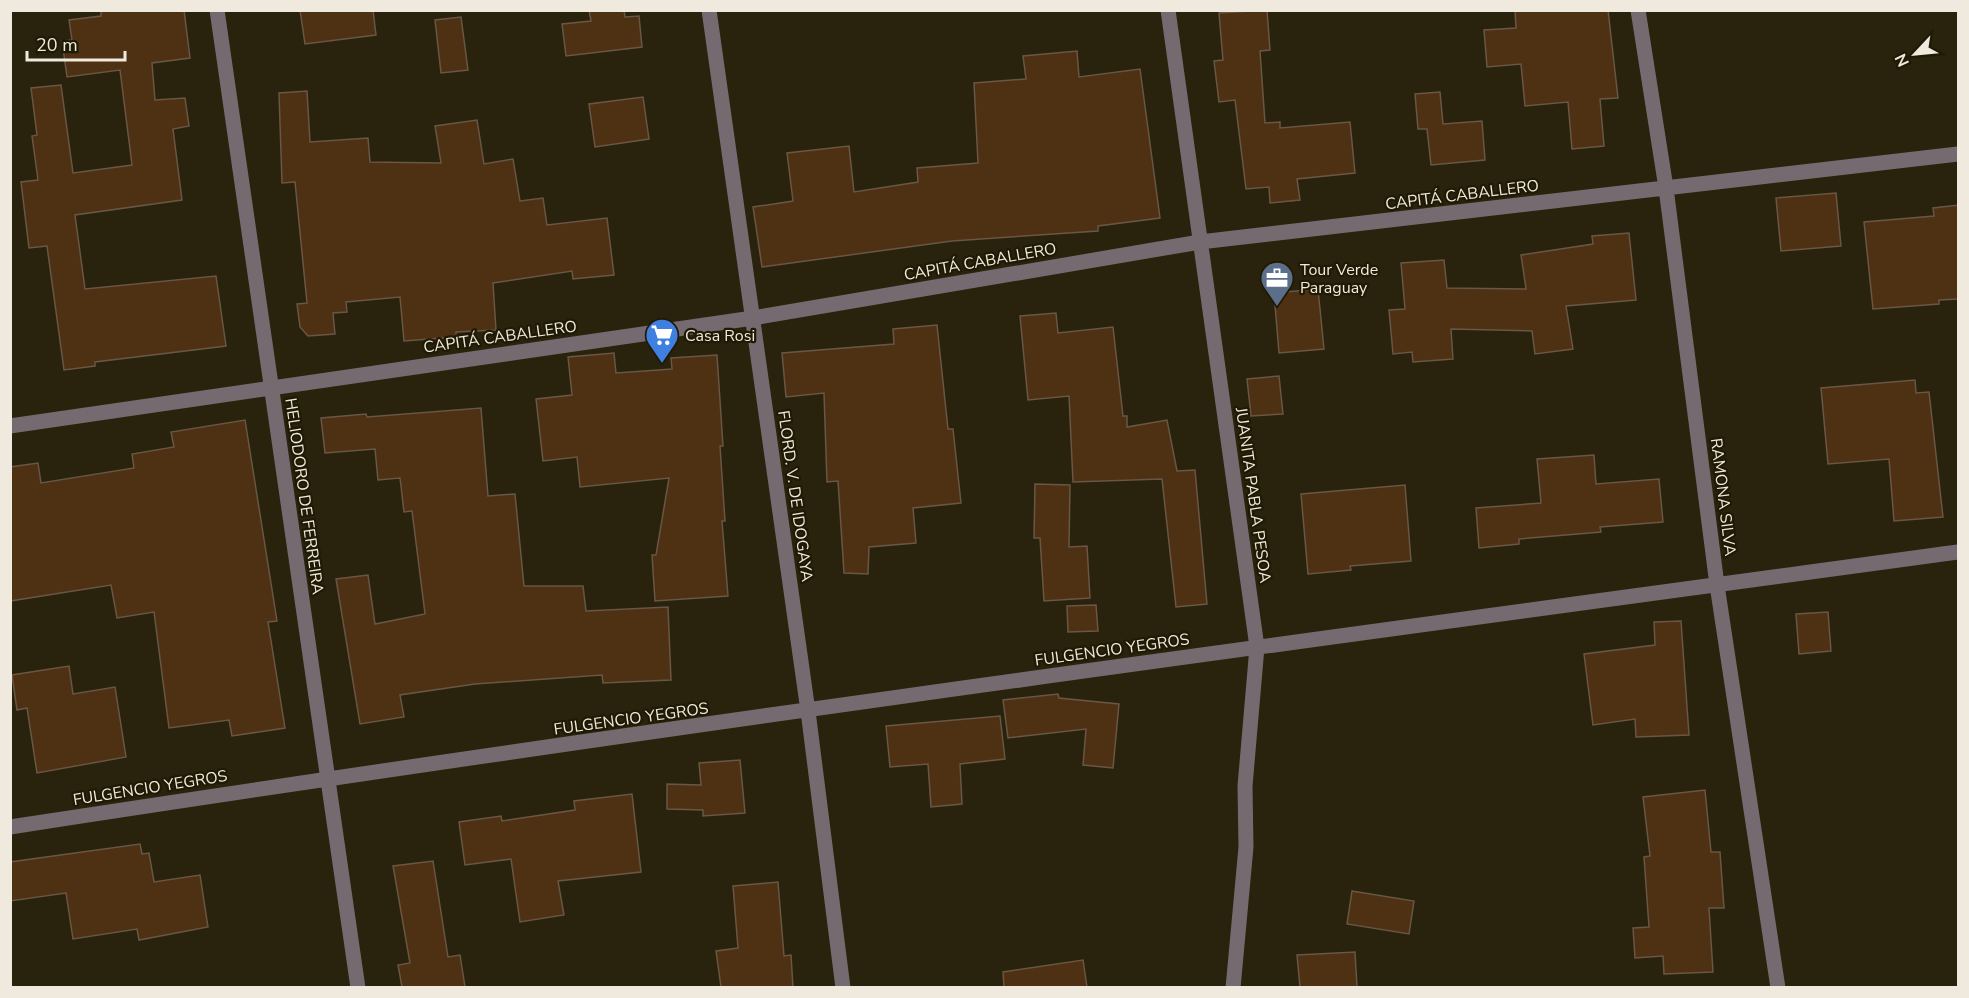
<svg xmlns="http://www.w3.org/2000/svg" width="1969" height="998" viewBox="0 0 1969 998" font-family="'Nunito Sans',sans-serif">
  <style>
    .building { fill: #4e3113; stroke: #695645; stroke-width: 1.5 }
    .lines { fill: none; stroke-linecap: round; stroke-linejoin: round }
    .minor { stroke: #756a70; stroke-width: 15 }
    .labels { text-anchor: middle; stroke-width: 4.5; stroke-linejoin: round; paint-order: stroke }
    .street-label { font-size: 16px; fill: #efeadd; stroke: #201904 }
    .poi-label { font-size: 16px; fill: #efeadd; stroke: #201904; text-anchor: start }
  </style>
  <rect width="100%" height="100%" fill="#29220d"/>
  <path class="building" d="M101,10h83l6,48 -38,5 3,37 30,-2 4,28 -16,3 9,71 -107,15 10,74 131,-13 10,70 -131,16v4l-31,4 -17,-124 -18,2 -8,-66 17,-2 -6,-44 5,-1 -6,-47 30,-3 12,88 59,-8 -12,-95 -53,7 -5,-36 10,-1 -3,-20 32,-4z
    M300,10h73l3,25 -71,9z
    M589,10h35l1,7 14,-1 3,31 -76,9 -4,-32 29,-3z
    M1267,10l3,40 -10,1 5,72 15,-1v6l70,-6 5,51 -58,6 3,21 -30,3 -1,-16 -23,2 -11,-89 -16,2 -5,-41 9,-1 -4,-47z
    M1515,10h93l10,88 -18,1 4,47 -32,3 -4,-47 -43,4 -4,-42 -34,3 -3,-37 32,-2z
    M461,17l7,53 -27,3 -6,-53z
    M1077,51l2,26 61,-8 20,149 -62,8v5l-146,10 -190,26 -9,-60 40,-6 -6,-48 62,-7 5,46 64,-10 -1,-14 61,-5 -4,-80 52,-4 -3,-23z
    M307,91l3,51 58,-4 2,24 71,1 -6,-37 42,-6 7,44 29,-5 7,42 23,-3 4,27 60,-7 7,57 -41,4 -1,-8 -79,12 3,47 -40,2v5l-52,4 -4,-44 -54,5 1,10 -14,1 2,21 -27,2 -8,-9 -3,-23 10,-1 -12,-121 -13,1 -3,-90z
    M1440,92l3,32 39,-3 3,39 -54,5 -4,-36h-9l-3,-35z
    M643,97l6,42 -54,8 -6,-43z
    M1836,193l5,53 -60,5 -5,-53z
    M1959,205v94l-20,1v4l-66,5 -9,-87 70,-6 -1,-8z
    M1629,233l7,67 -70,6 7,43 -38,5 -3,-23 -81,-2 2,30 -40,3 -1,-10 -19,2 -4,-44 16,-1 -4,-46 43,-3 3,28 79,1 -5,-34 72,-11 -1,-8z
    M1318,289l6,60 -45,4 -5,-60z
    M1056,313l2,20 55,-6 10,89h4v11l40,-7 10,51 18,-1 12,134 -31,3 -14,-128 -89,3 -4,-86 -41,4 -8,-84z
    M937,325l11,104h5l8,74 -48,5 3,35 -47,4 -1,27 -24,-1 -6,-92 -11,1 -3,-89 -38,4 -4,-44 112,-9 -1,-15z
    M614,353l2,20 56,-4 -1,-11 46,-3 6,91h-3l5,75h-3l6,75 -73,5 -3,-46h4l13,-77 -89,9 -3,-30 -34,4 -7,-62 36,-4 -4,-38z
    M1279,376l4,38 -32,2 -4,-37z
    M1915,380l1,13 13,-1 14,125 -49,4 -5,-62 -61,5 -7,-76z
    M481,408l7,88 27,-2 9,92h59l3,25 82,-4 3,73 -68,3 -1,-8 -127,9 -75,11 4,22 -44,7 -24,-145 32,-4 7,49 50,-10 -13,-103 -8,1 -4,-34 -22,2 -3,-31 -50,4 -4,-35 45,-4 1,3z
    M245,420l32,201 -9,1 17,106 -53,8 -3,-16 -60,8 -15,-116 -37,6 -6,-33 -101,16v-134l28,-4 3,20 93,-15 -2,-14 42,-7 -3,-15z
    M1594,455l2,29 63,-5 4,43 -63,5 1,5 -82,7v5l-40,4 -3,-40 65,-5 -4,-44z
    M1035,484l35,1 -1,62 18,-1 3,52 -46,3 -4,-63h-6z
    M1405,485l6,76 -61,5 1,4 -43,4 -7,-80z
    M1096,605l2,26 -30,1 -1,-26z
    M1828,612l3,39 -32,3 -3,-40z
    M1681,621l8,114 -53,2 -1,-18 -42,6 -9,-71 71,-9 -1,-23z
    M69,666l4,28 42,-7 11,70 -89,16 -10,-65 -10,2 -5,-35z
    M1058,694l1,4 60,6 -6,64 -30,-3 3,-36 -78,9 -5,-38z
    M1000,716l5,43 -45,5 2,40 -31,3 -3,-43 -38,3 -4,-41z
    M740,760l5,53 -42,3v-6l-36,-1v-25l34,1 -2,-22z
    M1705,790l6,62h9l4,56h-15l4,64 -49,2 -1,-18 -28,2 -2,-30 16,-1 -5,-70 6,-1 -7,-59z
    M632,794l9,78 -83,9 6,34 -44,7 -9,-63 -46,6 -6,-43 42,-6 1,5 73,-11 -1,-9z
    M140,844l2,10 7,-1 5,29 46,-7 8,52 -69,13 -2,-11 -64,10 -7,-46 -56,8v-39z
    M433,861l15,96 12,-2 5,32h-63l-4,-22 12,-2 -17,-97z
    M778,882l6,74 7,-1 2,32h-72l-5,-36 22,-3 -5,-62z
    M1352,891l62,10 -5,33 -62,-10z
    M1355,952l2,35h-57l-3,-32z
    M1083,960l4,27h-83l-1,-15z"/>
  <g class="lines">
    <path class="minor" d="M217,10l141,978
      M709,10l99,701 35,277
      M1168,10l89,637 -12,139 1,61 -13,141
      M1638,10l28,178 51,397 61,403
      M10,426l743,-108 447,-76 758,-88
      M10,827c649,-100 1299,-187 1948,-275"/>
  </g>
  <defs>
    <symbol id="office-pin" viewBox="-11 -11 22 30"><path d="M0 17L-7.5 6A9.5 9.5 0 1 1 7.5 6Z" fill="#5c6f8a" stroke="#201904"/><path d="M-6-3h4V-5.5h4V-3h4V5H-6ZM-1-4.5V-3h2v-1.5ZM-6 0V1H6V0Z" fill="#fff"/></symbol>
    <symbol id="supermarket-pin" viewBox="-11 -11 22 30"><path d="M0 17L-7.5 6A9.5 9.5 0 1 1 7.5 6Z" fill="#3f7fe0" stroke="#201904"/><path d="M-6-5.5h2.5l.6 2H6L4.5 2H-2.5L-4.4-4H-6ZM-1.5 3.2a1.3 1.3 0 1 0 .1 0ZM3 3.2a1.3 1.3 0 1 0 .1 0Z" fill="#fff"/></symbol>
  </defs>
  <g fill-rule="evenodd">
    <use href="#office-pin" x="1258" y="259" width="38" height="52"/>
    <use href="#supermarket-pin" x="643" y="316" width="38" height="52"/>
  </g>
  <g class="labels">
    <g class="street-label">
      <text transform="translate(1462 194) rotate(-7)" y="6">CAPITÁ CABALLERO</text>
      <text transform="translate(980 261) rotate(-10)" y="6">CAPITÁ CABALLERO</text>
      <text transform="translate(500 336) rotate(-8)" y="6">CAPITÁ CABALLERO</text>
      <text transform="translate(1254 495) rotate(82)" y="6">JUANITA PABLA PESOA</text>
      <text transform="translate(305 496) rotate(82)" y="6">HELIODORO DE FERREIRA</text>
      <text transform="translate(796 496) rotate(82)" y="6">FLORD. V. DE IDOGAYA</text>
      <text transform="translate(1724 497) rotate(83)" y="6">RAMONA SILVA</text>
      <text transform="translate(1112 649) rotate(-8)" y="6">FULGENCIO YEGROS</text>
      <text transform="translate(631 718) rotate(-8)" y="6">FULGENCIO YEGROS</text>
      <text transform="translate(150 787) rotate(-9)" y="6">FULGENCIO YEGROS</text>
    </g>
    <g class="poi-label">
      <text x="1300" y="275">Tour Verde<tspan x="1300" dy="18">Paraguay</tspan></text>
      <text x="685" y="341">Casa Rosi</text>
    </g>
  </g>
  <rect width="1969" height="998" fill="none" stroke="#efeadd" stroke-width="24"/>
  <g transform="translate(1915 54) rotate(244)" stroke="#201904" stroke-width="4.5" paint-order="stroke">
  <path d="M0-4.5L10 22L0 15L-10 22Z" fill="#efeadd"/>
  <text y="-9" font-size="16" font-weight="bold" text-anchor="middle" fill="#efeadd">N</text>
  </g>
  <path d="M27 51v9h98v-9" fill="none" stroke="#efeadd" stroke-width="3"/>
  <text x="36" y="51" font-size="18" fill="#efeadd" stroke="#201904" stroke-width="4.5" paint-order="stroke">20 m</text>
</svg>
